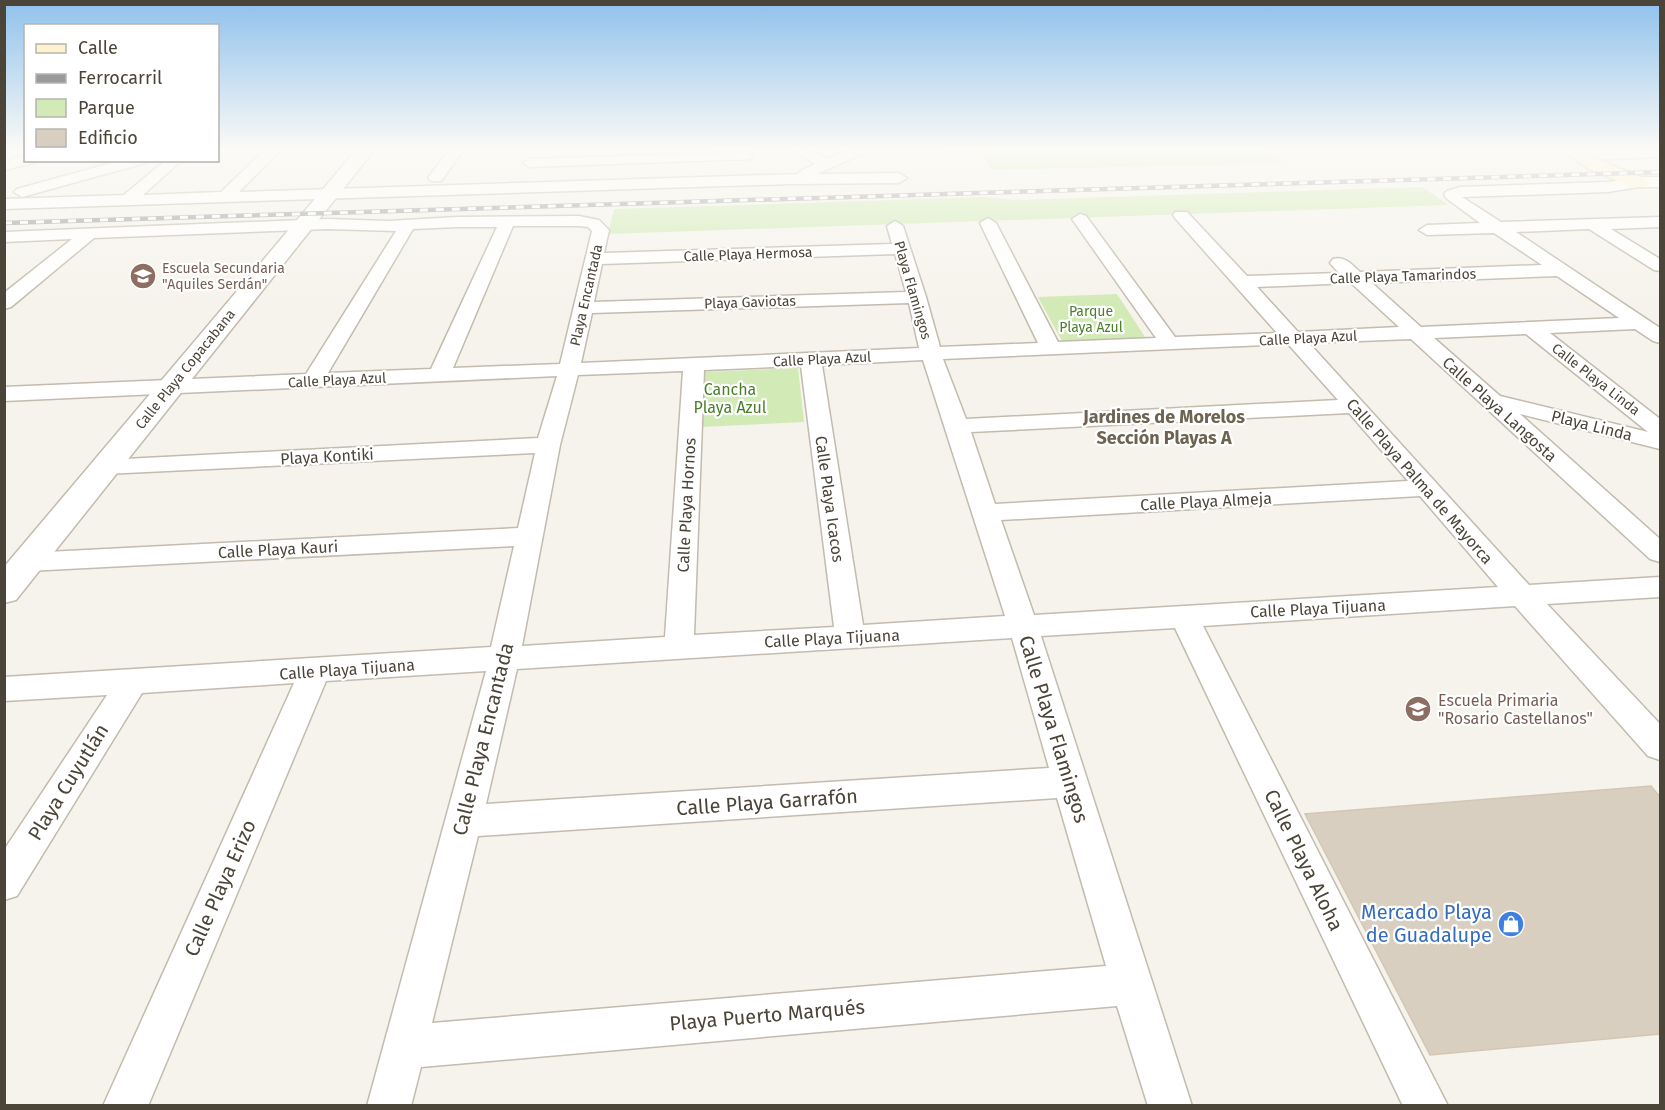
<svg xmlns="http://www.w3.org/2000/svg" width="1665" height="1110" viewBox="0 0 1665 1110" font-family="'Fira Sans',sans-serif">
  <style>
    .green { fill: #d2eab5 }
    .building { fill: #d8cfc1; stroke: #d3c7b4; stroke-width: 1.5 }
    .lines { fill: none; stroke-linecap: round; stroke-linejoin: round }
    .minor-casing { stroke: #c2bbae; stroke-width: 3 }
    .tertiary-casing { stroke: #c2bbae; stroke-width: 3 }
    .secondary-casing { stroke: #d6c79b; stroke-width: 3 }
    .minor { fill: #fff; fill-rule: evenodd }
    .tertiary { fill: #fff; fill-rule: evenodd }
    .secondary { fill: #fff3cd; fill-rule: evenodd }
    .rail-casing { stroke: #9a9a9a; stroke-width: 4.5 }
    .rail { stroke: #fff; stroke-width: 3; stroke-dasharray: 8; stroke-linecap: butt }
    .labels { text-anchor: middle; stroke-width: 4.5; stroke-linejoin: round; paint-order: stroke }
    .far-street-label { font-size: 14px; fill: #4b4439; stroke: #fff }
    .far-education-label { font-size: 14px; fill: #785e54; stroke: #fff; text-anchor: start }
    .far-park-label { font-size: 14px; fill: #4a7f2a; stroke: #fff }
    .park-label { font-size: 16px; fill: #4a7f2a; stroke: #fff }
    .street-label { font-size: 16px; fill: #4b4439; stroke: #fff }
    .education-label { font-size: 16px; fill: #785e54; stroke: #fff; text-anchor: start }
    .neighbourhood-label { font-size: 18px; font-weight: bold; fill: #6e6250; stroke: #fff }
    .near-street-label { font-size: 20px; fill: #4b4439; stroke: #fff }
    .near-shop-label { font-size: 20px; fill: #366cbe; stroke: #fff; text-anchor: end }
  </style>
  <rect width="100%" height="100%" fill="#f6f3ec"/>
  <path class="green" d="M944,149h313l29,14 -295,7 -8,-15h-18l-24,-4z
    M1422,187l27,18 -841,29 6,-25 370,-12 29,3z
    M1117,294l30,46 -84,3 -25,-46z
    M798,368l6,54 -104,5 2,-55z"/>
  <path class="building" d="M1651,786l9,11v237l-230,21 -125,-241z"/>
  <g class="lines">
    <defs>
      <path id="minor" d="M266,149h15l-42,43 559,-18 2,-3 15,-7 -23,-15h17l18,10 23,-10h18l-2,3 -49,22 82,-1 8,5 -8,5 -108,1 -787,25v-10l120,-4 42,-35h16l-39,35 78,-3z
        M450,149h14l-23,32h-10l-3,-3z
        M746,152l7,4 -2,3 -221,8 -7,-4 7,-4z
        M26,156v4h10l-2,3 -30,7v-9z
        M122,160h25l-2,3 -123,34 -8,-5 3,-3z
        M1639,178l5,2 3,3 -3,3 -36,6 -146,5 39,25 159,-5v10l-49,2 49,30v12l-6,-1 -65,-41 -73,3 144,96v15l-7,-2 -18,-12 -85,4 110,86v30l-140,-35 140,125v23l-10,-3 -239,-220 -102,4 220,242 131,-8v20l-113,7 113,120v36l-12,-4 -133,-150 -312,20 245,480h-45l-228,-478 -134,8 151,470h-44l-31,-100 -696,61 -10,39h-44l119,-435 -160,10 -178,425h-45l191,-423 -152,10 -125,203 -13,4v-50l103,-155 -103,6v-24l487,-30 23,-101 -486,25 -10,-2 -4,-7 4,-7 10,-2 490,-25 17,-75 -430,21 -9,-2 -3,-5 3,-5 9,-2 433,-22 19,-62 -553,25v-14l302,-13 90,-143 -69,-2 -233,9 -83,69 -7,2v-16l68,-54 -68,3v-10l323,-13 61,2 69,-4 122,-1 20,4 10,10 -5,23 288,-9 -5,-18 8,-5 8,5 23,71 14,50 98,-4 -58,-120 8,-5 8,5 62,119 98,-4 -84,-119 8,-5 6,2 89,121 102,-4 -102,-115 -2,-3 2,-3h12l60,64 92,-3 -9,-10 3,-4c12,-3 18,5 27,13l182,-7 -48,-32 -67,2 -8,-5 8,-5 53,-2 -34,-25 -2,-4 3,-3 13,-4 148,-5zM513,226h66l9,1 4,4 -32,133 -107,4zM457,227h40l-66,142 -103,4 85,-144zM895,254l11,38 -312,10 8,-38zM1557,276l62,42 -198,9 -49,-44zM1351,283l48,44 -101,5 -41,-45zM909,303l10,45 -338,15 11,-50zM1526,334l122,98 -148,-36 -66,-58zM1288,344l50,56 -372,19 -23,-60zM923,360l82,256 -142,9 -41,-260zM801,366l33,261 -140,8 10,-265zM683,371l-18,266 -143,9 38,-201 18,-70zM1349,413l59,68 -413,23 -24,-72zM1420,496l78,91 -464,28 -33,-95zM1012,638l37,130 -563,36 31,-135zM1057,798l49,168 -674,57 46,-187z"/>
      <path id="tertiary" d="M357,149h18l-359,451 -12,3v-36z
        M1571,149h89v8l-53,2 -35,-4 -3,-4z
        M1639,177h21v10h-28l-2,-4 2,-4z"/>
      <path id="secondary" d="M1562,149h24l13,11 47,19 2,4 -2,4h-14l-45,-19z"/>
    </defs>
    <use href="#minor" class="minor-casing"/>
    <use href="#tertiary" class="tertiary-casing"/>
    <use href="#secondary" class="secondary-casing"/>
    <use href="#minor" class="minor"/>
    <use href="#tertiary" class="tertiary"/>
    <use href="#secondary" class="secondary"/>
    <defs>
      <path id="rail" d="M4,223l1656,-51"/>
    </defs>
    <use href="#rail" class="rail-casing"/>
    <use href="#rail" class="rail"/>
  </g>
  <linearGradient id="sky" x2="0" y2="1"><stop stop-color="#8fc1ec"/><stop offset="0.49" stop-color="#fbfaf6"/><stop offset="1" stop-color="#fbfaf6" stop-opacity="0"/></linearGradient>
  <rect width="1665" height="304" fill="url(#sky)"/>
  <defs>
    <symbol id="school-disc" viewBox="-11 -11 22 22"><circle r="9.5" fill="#8d6e63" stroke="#fff"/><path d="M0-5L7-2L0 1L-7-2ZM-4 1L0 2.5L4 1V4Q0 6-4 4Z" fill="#fff"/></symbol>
    <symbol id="shop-disc" viewBox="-11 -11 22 22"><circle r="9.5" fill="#3f7fe0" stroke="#fff"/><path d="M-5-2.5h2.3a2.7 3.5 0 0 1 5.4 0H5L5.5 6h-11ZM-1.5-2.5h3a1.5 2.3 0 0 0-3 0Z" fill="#fff"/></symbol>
  </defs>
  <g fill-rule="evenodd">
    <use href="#school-disc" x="128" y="261" width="30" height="30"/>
    <use href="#school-disc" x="1403" y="694" width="30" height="30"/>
    <use href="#shop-disc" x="1496" y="909" width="30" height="30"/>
  </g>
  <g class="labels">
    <g class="far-street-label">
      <text transform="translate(748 254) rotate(-2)" y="5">Calle Playa Hermosa</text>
      <text transform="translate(1403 276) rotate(-2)" y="5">Calle Playa Tamarindos</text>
      <text transform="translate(913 290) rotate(74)" y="5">Playa Flamingos</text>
      <text transform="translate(586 295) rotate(-77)" y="5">Playa Encantada</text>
      <text transform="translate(750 302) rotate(-2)" y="5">Playa Gaviotas</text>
      <text transform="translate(1308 338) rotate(-3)" y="5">Calle Playa Azul</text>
      <text transform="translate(822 359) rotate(-3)" y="5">Calle Playa Azul</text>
      <text transform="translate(185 369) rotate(-51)" y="5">Calle Playa Copacabana</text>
      <text transform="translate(1596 379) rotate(38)" y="5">Calle Playa Linda</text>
      <text transform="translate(337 380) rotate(-3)" y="5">Calle Playa Azul</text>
    </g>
    <g class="far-education-label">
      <text x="162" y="273">Escuela Secundaria<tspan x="162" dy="16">"Aquiles Serdán"</tspan></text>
    </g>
    <g class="far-park-label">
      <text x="1091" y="316">Parque<tspan x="1091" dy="16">Playa Azul</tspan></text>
    </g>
    <g class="park-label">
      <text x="730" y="395">Cancha<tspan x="730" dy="18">Playa Azul</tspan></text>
    </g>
    <g class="street-label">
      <text transform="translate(1500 409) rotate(42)" y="6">Calle Playa Langosta</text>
      <text transform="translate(1592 425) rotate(14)" y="6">Playa Linda</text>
      <text transform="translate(327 456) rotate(-3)" y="6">Playa Kontiki</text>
      <text transform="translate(1420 481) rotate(49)" y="6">Calle Playa Palma de Mayorca</text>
      <text transform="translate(830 499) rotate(82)" y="6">Calle Playa Icacos</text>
      <text transform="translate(1206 501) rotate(-3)" y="6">Calle Playa Almeja</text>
      <text transform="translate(686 505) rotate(-87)" y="6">Calle Playa Hornos</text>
      <text transform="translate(278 549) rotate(-3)" y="6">Calle Playa Kauri</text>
      <text transform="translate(1318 608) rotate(-3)" y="6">Calle Playa Tijuana</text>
      <text transform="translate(832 638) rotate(-3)" y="6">Calle Playa Tijuana</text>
      <text transform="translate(347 669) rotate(-4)" y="6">Calle Playa Tijuana</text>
    </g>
    <g class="education-label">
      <text x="1438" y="706">Escuela Primaria<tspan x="1438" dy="18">"Rosario Castellanos"</tspan></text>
    </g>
    <g class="neighbourhood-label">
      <text x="1164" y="423">Jardines de Morelos<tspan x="1164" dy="21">Sección Playas A</tspan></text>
    </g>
    <g class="near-street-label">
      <text transform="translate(1054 729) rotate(73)" y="7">Calle Playa Flamingos</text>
      <text transform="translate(483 739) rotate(-76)" y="7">Calle Playa Encantada</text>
      <text transform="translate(68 782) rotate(-58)" y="7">Playa Cuyutlán</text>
      <text transform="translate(767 802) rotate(-4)" y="7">Calle Playa Garrafón</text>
      <text transform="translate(1304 860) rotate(64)" y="7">Calle Playa Aloha</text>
      <text transform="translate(220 888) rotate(-66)" y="7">Calle Playa Erizo</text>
      <text transform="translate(767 1015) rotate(-5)" y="7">Playa Puerto Marqués</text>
    </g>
    <g class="near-shop-label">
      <text x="1492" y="919">Mercado Playa<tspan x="1492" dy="23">de Guadalupe</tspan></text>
    </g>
  </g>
  <rect width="1665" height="1110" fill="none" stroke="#4b4439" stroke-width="12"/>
  <rect x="24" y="24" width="195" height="138" fill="#ffffff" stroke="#b7b4b0" stroke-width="1.5"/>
  <rect x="36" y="44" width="30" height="9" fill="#fff3cd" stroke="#b7b4b0" stroke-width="1.5"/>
  <text x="78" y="54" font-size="18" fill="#4b4439">Calle</text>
  <rect x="36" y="74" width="30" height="9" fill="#9a9a9a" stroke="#b7b4b0" stroke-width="1.5"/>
  <text x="78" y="84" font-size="18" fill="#4b4439">Ferrocarril</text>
  <rect x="36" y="99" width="30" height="18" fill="#d2eab5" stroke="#b7b4b0" stroke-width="1.5"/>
  <text x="78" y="114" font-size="18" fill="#4b4439">Parque</text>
  <rect x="36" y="129" width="30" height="18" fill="#d8cfc1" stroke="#b7b4b0" stroke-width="1.5"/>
  <text x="78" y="144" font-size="18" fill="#4b4439">Edificio</text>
</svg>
